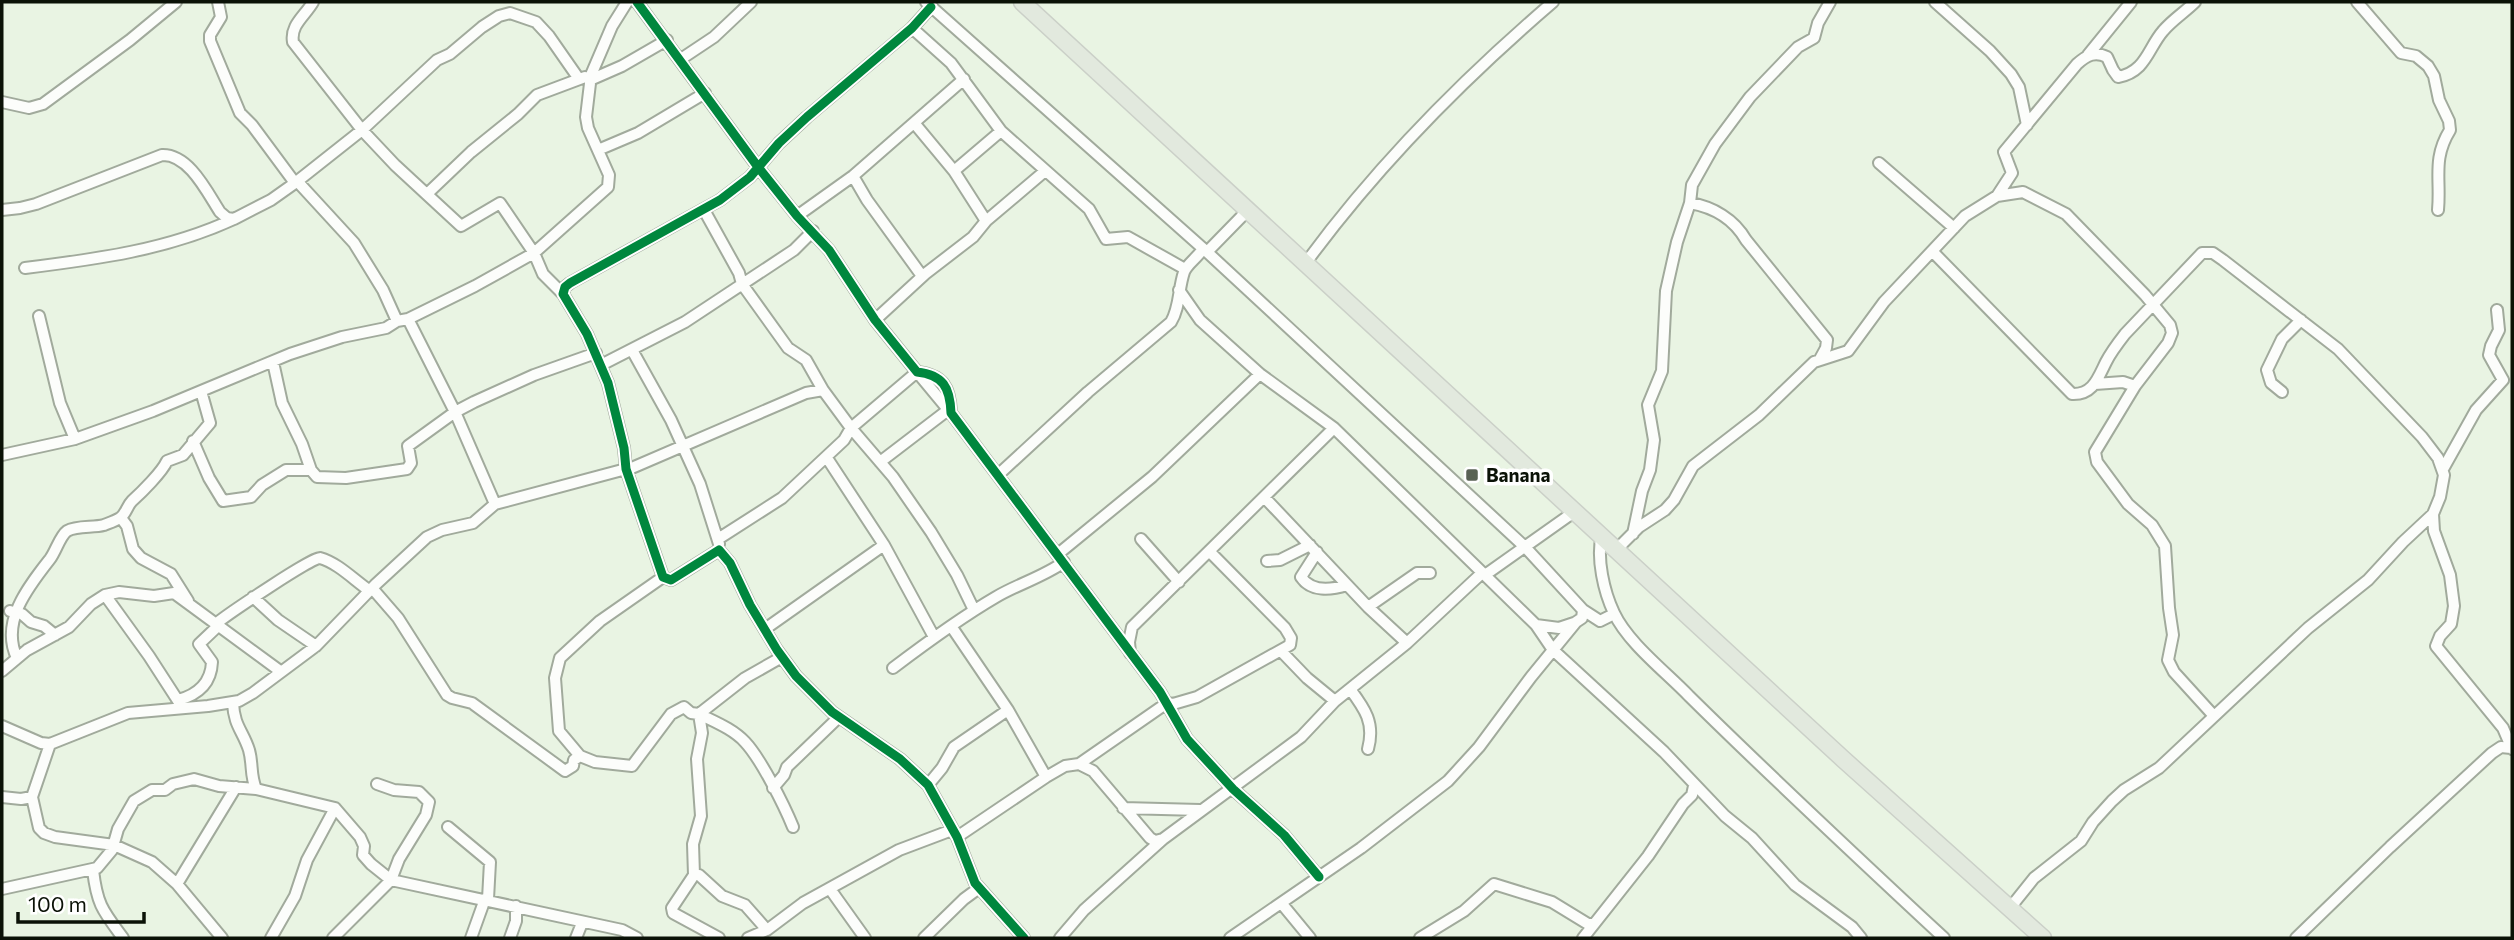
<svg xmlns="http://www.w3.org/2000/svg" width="2514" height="940" viewBox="0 0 2514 940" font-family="Commissioner,sans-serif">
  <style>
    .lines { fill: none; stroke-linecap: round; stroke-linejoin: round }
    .minor-casing { stroke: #a1aa9c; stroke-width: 14 }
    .highway-casing { stroke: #cbd0c8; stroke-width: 19 }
    .minor { stroke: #fcfdfb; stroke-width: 10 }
    .highway { stroke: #e2e9de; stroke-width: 16 }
    .cycleway-casing { stroke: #fff; stroke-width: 13 }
    .cycleway { stroke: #00873e; stroke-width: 9 }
    .poi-dot { fill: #596154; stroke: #fff; stroke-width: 2.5 }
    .labels { text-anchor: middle; stroke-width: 7; stroke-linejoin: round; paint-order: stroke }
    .poi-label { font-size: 19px; font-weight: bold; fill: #0b1207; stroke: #fff; text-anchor: start }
  </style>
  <rect width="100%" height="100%" fill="#e9f4e3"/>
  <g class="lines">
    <defs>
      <path id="minor" d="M218,2l3,15 -11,18v6l30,72 12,12 43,58
        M313,2c-8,14 -23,23 -20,40l69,88 33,35 66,61 39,-23 34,50 9,21 20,20
        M637,2l121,165 39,49 32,34 46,70 42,52c26,3 33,15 34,41l209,279 27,47 46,50 51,46 35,42
        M926,2l281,250 318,295 58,63 17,11 14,-7
        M1935,2l55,49 21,23 8,13 8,38
        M2357,2l44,51 15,3 12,10 6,10 5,24 10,21 1,9c-18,29 -9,49 -12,80
        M931,7l-19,21 -105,89 -28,26 -29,34 -30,23 -150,83 -5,4 -2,7 24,40 21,49 16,65 2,21 37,108 8,3 48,-30 11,13 20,42 27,45 19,26 36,36 68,47 28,26 29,52 18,46 49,55
        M912,28l39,35 50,68 88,78 17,30 22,-2 57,32
        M2088,55l43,-53
        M681,59l33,-22 37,-35
        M590,80l32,-14 45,-26
        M2,102l27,6 14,-4 87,-64 46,-38
        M915,124l39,47 32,50
        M598,150l40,-17 67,-40
        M1879,163l75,65
        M954,171l47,-40
        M853,176l14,24 55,76
        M297,181l57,62 29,47 14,31
        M428,193l43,-41 47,-38 19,-19 48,-18
        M1997,196l26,-4 43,22 79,81 25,30 2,8 -4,10 -33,43 -40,66 2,10 31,42 24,21 13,21 4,62 4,27 -5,25 6,12 40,44
        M1690,203c23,4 44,16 56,37l81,100 -1,8 -6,11
        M2,210l18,-2 16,-4 126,-49c27,-1 45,37 58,57l7,6 7,1 37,-19 24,-17 67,-53 75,-70 13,-6 32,-27 17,-11 11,-3 26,9 13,14 30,43
        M704,210l35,63 3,11 46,64 18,12 17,30 28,38 42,49 38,55 26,43 17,35
        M797,216l56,-40 111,-97
        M1932,251l140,143c21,1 26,-16 34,-32 5,-10 12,-19 19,-28l77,-81h11l10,7 115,89 84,88 16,21 6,17 -4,22 -7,17 1,17 16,44 4,31 -3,18 -11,12 -4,10 67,82 9,21
        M1207,252l41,-42
        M1305,264c71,-97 157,-184 248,-262
        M25,268c72,-9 142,-18 209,-49
        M1179,290l21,30 60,54 74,54 202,197 17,25 111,102 61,64 27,22 43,47 57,42 9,11
        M39,316l21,87 15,36
        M408,319l47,93 40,92
        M875,320l50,-46 48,-37 13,-16 59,-50
        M632,350l39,70 29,64 19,60
        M273,362l9,41 20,41 9,26 6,7 29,1 61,-9 4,-6 -3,-17 47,-34 19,-10 60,-27 62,-22
        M601,365l84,-43 109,-72 19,-19
        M2095,384l28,-2 12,4
        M2282,392l-11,-9 -4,-13 15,-31 19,-19
        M193,441l16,37 14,23 28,-4 11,-12 24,-15h25
        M2,455l73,-16 78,-28 137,-57 52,-17 44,-9 11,-7 11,-2 67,-33 59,-33 74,-66 1,-12 -21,-47 -2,-11 5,-42 21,-49 15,-24
        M827,458l57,87 50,92
        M880,462l68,-52
        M2443,469l33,-59 27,-30 -14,-25 2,-9 8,-16 -2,-20
        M627,470l179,-77 17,-3
        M998,475l90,-83 83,-70c9,-15 7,-32 13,-50 3,-8 13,-14 18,-22
        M1264,497l104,110 39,36
        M121,518l6,8 6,23 8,9 30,16 17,27
        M1633,534l9,-43 8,-21 4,-30 -6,-35 14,-34 4,-80 11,-49 13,-39 2,-18 23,-41 35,-47 48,-50 16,-9 4,-15 12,-21
        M1602,535c-6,23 2,57 12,78 14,30 52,59 75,83 83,82 169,162 255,242
        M718,539l64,-41 62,-58 7,-12 66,-56 34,41
        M1141,539l38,43
        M1617,549l22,-22 26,-17 9,-10 19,-34 66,-51 55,-53 34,-11 36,-49 81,-86 32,-20 15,-23 -8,-21 73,-88c10,-9 18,-13 30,-7l6,13 5,7c28,-5 30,-29 45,-46 9,-11 22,-19 32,-29
        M1317,552l-16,25c10,15 30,13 46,8
        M1058,554l94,-77 108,-103
        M1267,561l13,-1 30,-15
        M1485,575l89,-63
        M372,588l26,30 49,77 5,3 20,5 93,68 8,-5 1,-6 6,-4 15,6 37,4 39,-52 13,-7 7,6 8,1 46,-36 37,-21
        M105,595l44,61 33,51
        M253,597l25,23 38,26
        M1368,607l49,-34h13
        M10,611l12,3 9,8 13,4 11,9
        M217,623c11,-9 97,-67 103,-65 18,5 34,22 50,33
        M1536,625l23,3 15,-5
        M951,626l57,84 38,67
        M765,629l119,-84
        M1281,651l26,27 28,23
        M1130,653l-1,-11 3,-15 202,-199
        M17,658c-17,-36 11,-71 33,-99 6,-8 10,-23 17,-28 10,-6 26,-3 37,-6 5,-2 11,-4 16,-7 6,-4 7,-12 12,-17 10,-9 30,-29 35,-40l16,-6 27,-32 -9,-32
        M893,668c33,-25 67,-50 103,-71 22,-13 47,-20 68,-35
        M2,671l25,-21 42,-23 22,-23 14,-9 14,-3 35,4 20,-3 106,78
        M1350,689c15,20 25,34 18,60
        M178,700c19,-5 33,-16 34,-38l-13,-18 20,-19
        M233,703c1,23 10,28 16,47 4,14 1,25 7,39
        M699,714l3,19 -5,26 4,57 -8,28 1,31h5l23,21 23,9 22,25
        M699,714c16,8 34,15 46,28 16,17 39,63 48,85
        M2,726l39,17 9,1 78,-31 80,-7 31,-5 14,-8 63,-47 59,-61 52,-48 15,-7 31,-7 22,-19 131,-35
        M50,744l-18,53 7,31 5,5 11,4 59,8 38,17 25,22 45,54
        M580,756l-21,-25 -4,-53 5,-20 40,-37 63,-44
        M1079,764l88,-61 6,1 24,-7 93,-52 1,-7 -6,-10 -75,-76
        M928,785l14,-17 12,-21 54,-37
        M773,788l11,-13 3,-8 52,-50
        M2,797l19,2 11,-2
        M1123,808l77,2
        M448,827l42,35 -2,37
        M957,837l89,-60 19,-11 14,-2 14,7 57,67 5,3 8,-2 138,-102 34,-36 72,-58 75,-70
        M93,870c4,35 10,41 30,68
        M694,875l-22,33 1,5 46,25
        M177,884l59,-97
        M2,889l95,-21 15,-18 6,-21 16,-28 18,-11h13l8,-6 21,-5 25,7 37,3 79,19 25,29 4,9 -1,9 8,9 20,16 8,-21 27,-44 3,-13 -10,-10 -25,-2 -17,-6
        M830,889l35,49
        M1282,904l28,34
        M2010,908l24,-30 47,-37 12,-19 19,-21 12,-11 35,-22 149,-140 60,-48 35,-38 30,-28
        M271,938l24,-42 12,-36 28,-52
        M333,938l58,-58 231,50 15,8
        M471,938l14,-39
        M510,938l6,-17v-15
        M576,938l6,-15
        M748,938l19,-8 36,-27 96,-53 53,-20
        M924,938l40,-39 15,-11
        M1060,938l24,-28 79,-71
        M1230,938l131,-90 87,-67 31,-34 52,-70 45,-55 6,-4 1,-8
        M1420,938l44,-27 30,-27 58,18 36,22h5
        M1583,938l65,-82 35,-52 9,-9 2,-9
        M2296,938l94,-91 102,-94 9,-6 10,1"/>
      <path id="highway" d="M1022,2l821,757 200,179"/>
    </defs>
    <use href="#minor" class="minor-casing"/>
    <use href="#highway" class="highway-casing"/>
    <use href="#minor" class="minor"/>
    <use href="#highway" class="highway"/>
    <defs>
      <path id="cycleway" d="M637,2l121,165 39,49 32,34 46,70 42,52c26,3 33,15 34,41l209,279 27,47 46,50 51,46 35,42
        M931,7l-19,21 -105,89 -28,26 -29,34 -30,23 -150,83 -5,4 -2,7 24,40 21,49 16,65 2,21 37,108 8,3 48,-30 11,13 20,42 27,45 19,26 36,36 68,47 28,26 29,52 18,46 49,55"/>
    </defs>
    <use href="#cycleway" class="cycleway-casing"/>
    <use href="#cycleway" class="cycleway"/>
  </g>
  <rect class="poi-dot" x="1465" y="468" width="14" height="14" rx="3.5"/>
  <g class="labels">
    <g class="poi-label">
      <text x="1486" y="482">Banana</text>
    </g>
  </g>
  <rect width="2514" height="940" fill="none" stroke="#0b1207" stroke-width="7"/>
  <path d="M18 912v10h126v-10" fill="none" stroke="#0b1207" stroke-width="3.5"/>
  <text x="28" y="912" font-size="21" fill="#0b1207" stroke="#ffffff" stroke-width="5" paint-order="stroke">100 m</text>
</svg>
